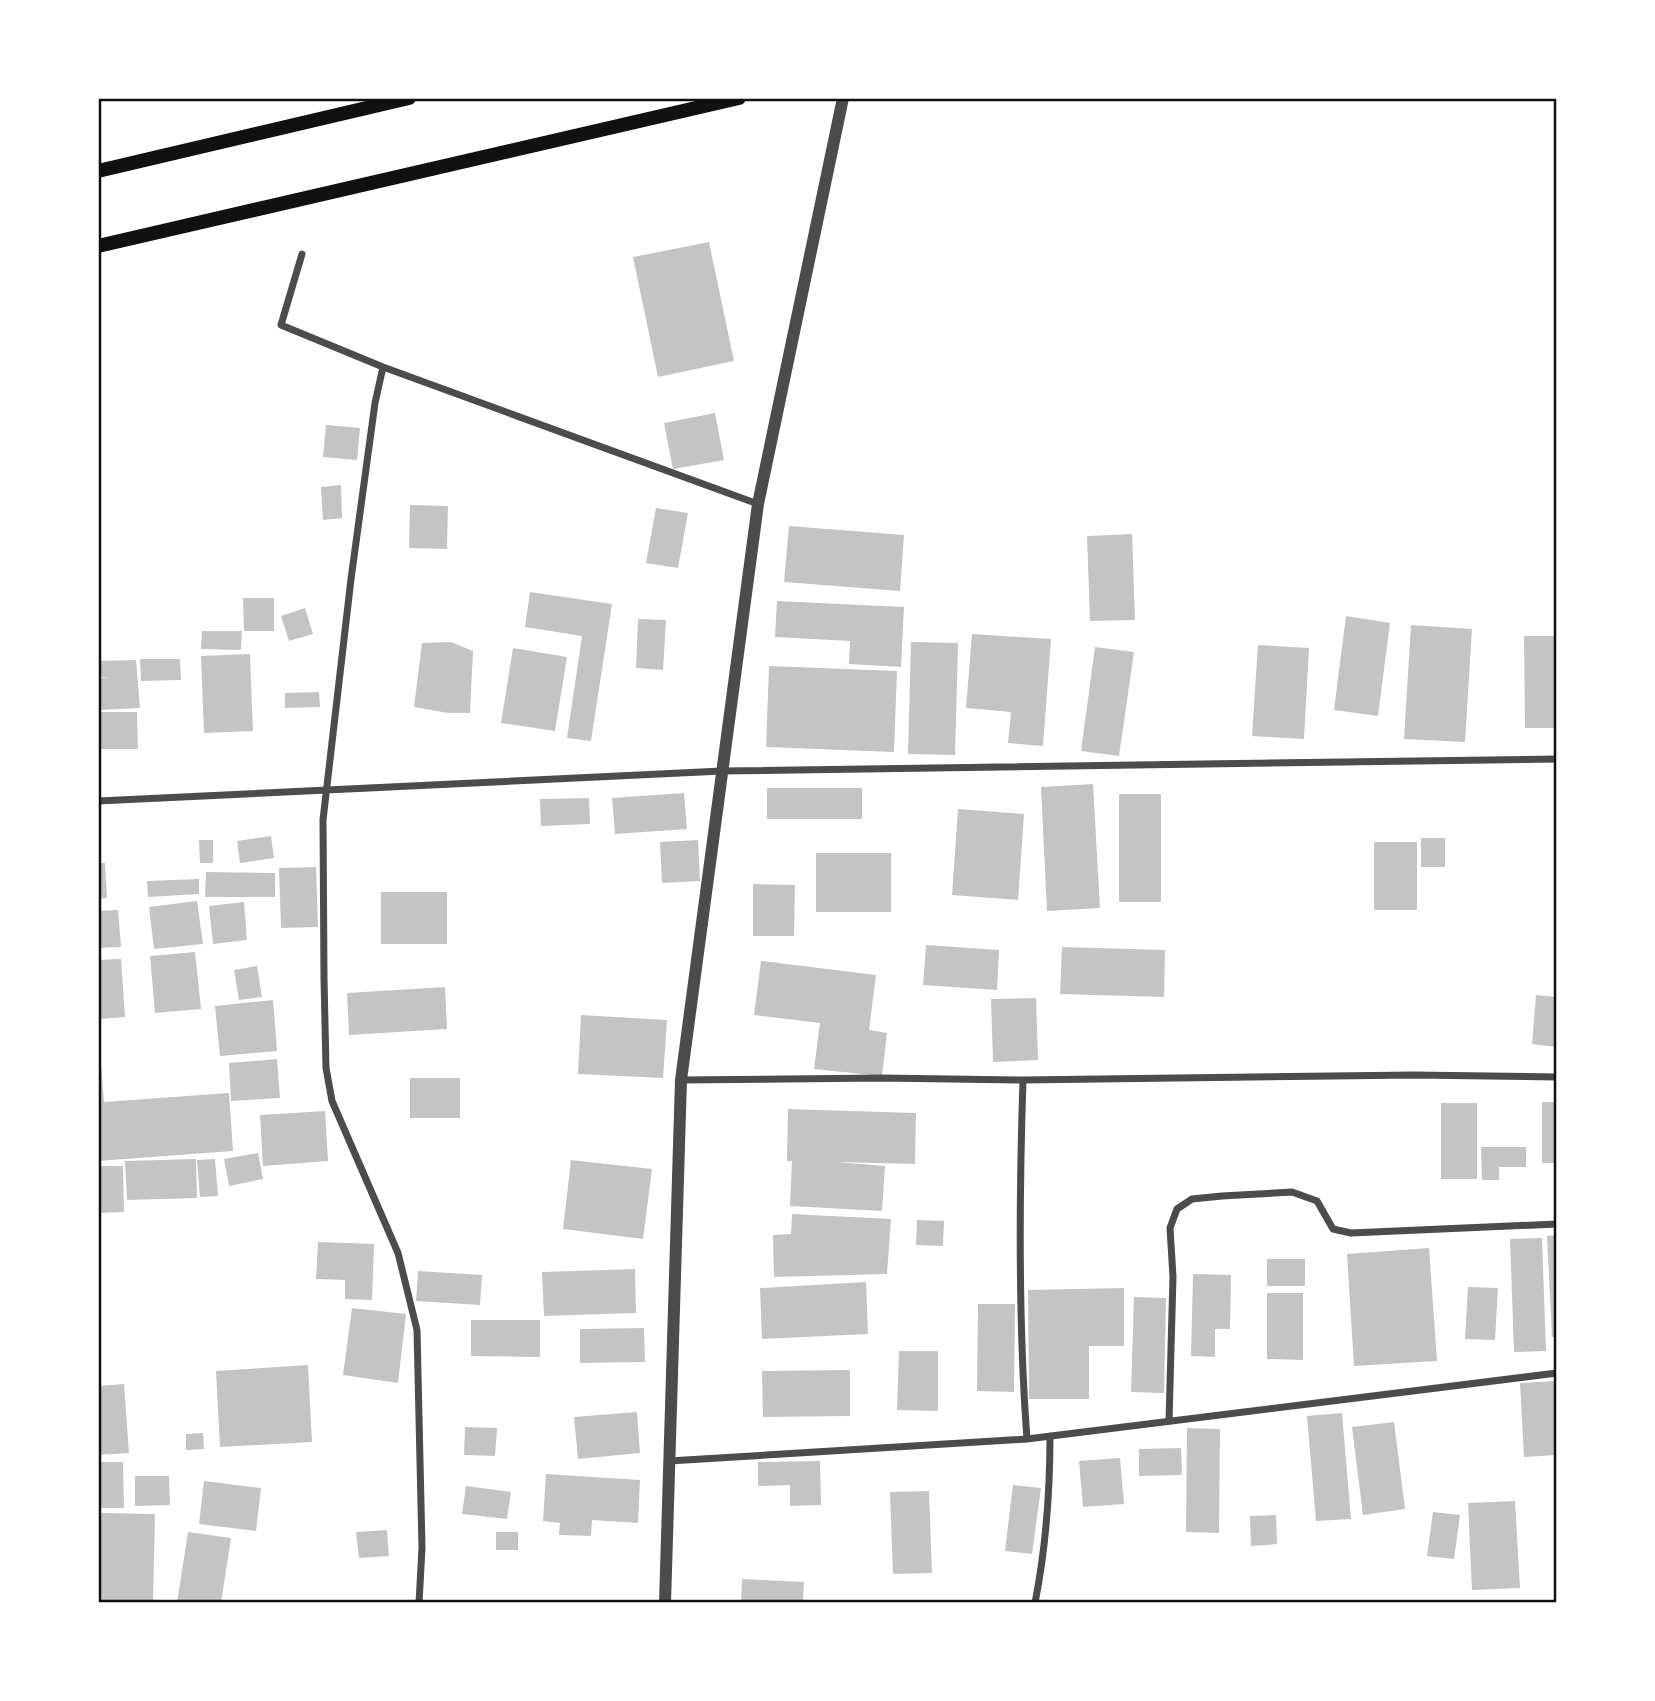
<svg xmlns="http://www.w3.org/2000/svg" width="1655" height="1701" viewBox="0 0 1655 1701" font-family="Montserrat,sans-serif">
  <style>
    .building { fill: #c4c4c4 }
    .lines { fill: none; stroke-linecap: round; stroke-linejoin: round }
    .minor { stroke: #4c4c4c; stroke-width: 7 }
    .tertiary { stroke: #4c4c4c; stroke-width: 12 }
    .secondary { stroke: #111; stroke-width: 14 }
    .neatline { fill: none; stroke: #111; stroke-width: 2.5 }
  </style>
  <rect width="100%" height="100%" fill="#fff"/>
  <path class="building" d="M709,242l25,119 -76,16 -25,-120z
    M715,413l9,47 -51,9 -9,-46z
    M326,425l34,3 -3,32 -34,-3z
    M341,485l1,33 -19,2 -2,-33z
    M410,505l38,1 -1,43 -38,-1z
    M656,508l32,5 -10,55 -32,-5z
    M789,526l115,9 -4,56 -116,-9z
    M1132,534l3,86 -45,1 -3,-85z
    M530,592l82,12 -21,137 -24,-3 15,-102 -57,-9z
    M243,598h31v33h-30z
    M777,601l127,6 -3,60 -52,-3 1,-23 -75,-4z
    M305,608l8,26 -24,7 -8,-25z
    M1346,616l44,7 -12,93 -44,-6z
    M638,619l28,1 -3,50 -27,-2z
    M1411,625l61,4 -7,113 -61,-3z
    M202,631h40l-1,19 -40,-1z
    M972,634l79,5 -8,107 -35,-3 3,-31 -45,-4z
    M1524,636h33v92h-32z
    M451,642l22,9 -3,62h-22l-34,-6 8,-64z
    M911,642l47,1 -3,112 -47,-1z
    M1258,645l51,3 -5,91 -52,-3z
    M1095,647l39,5 -15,104 -38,-5z
    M513,648l54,9 -12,74 -54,-8z
    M250,654l3,77 -49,2 -3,-77z
    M140,659h40l1,21 -40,1z
    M136,660l4,48 -41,2 -1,-32 12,-1h-12v-16z
    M769,666l128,5 -3,81 -128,-5z
    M319,692l1,15 -35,1v-15z
    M100,712h37l1,37h-37z
    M1093,784l7,124 -53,3 -6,-124z
    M767,788h95v31h-95z
    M684,793l3,36 -72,5 -3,-36z
    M1119,794h42v108h-42z
    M589,798l1,26 -49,2 -1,-27z
    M958,809l66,5 -6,86 -66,-5z
    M271,836l3,22 -34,5 -3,-22z
    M1421,838h24v29h-24z
    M199,840h14v23h-13z
    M698,840l2,41 -38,2 -2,-41z
    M1374,842h43v68h-43z
    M816,853h75v59h-75z
    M98,863h7l2,35 -9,1z
    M316,867l2,60 -37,1 -2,-60z
    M206,872l69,1v24h-70z
    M199,879v15l-51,3 -1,-16z
    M753,884l42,1 -1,51h-41z
    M381,892h66v52h-66z
    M197,901l6,43 -49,5 -5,-42z
    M244,902l3,38 -34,4 -4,-38z
    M118,910l3,37 -23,1v-37z
    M926,945l73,5 -2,40 -74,-5z
    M1062,947l103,3 -1,47 -104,-3z
    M195,952l6,57 -46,4 -5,-57z
    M121,959l4,58 -25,2 -2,-59z
    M761,961l115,14 -7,55 18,3 -5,43 -68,-7 6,-46 -66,-8z
    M257,966l5,31 -23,3 -5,-30z
    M445,987l2,42 -98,6 -2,-42z
    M1536,995l21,2v50l-25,-3z
    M1036,998l2,62 -45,2 -2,-63z
    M273,1000l4,51 -57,5 -5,-50z
    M581,1015l86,5 -4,58 -85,-4z
    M98,1051h2l4,51 125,-9 4,58 -135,10z
    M277,1059l3,39 -49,3 -2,-38z
    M410,1078h50v40h-50z
    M1542,1102h15v61h-15z
    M1441,1103h36v76h-36z
    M788,1109l128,4 -1,51 -78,-2 48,4 -3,45 -92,-5 2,-45h-5z
    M325,1111l3,50 -65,5 -3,-51z
    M1481,1147h45v20h-27v13h-17z
    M258,1153l5,26 -34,7 -5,-27z
    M196,1159l1,39 -70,2 -2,-39z
    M215,1159l3,37 -18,1 -3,-37z
    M571,1160l81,9 -9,70 -80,-10z
    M98,1166h25l1,46 -26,1z
    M792,1214l99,5 -4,55 -113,3 -1,-42 18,-1z
    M917,1220l27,1 -1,25 -27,-1z
    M1557,1235v102h-5l-5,-101z
    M1542,1238l4,113 -32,1 -4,-113z
    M318,1242l56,2 -2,56 -27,-1v-19l-29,-1z
    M1429,1248l8,113 -83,5 -7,-112z
    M1267,1259h38v27h-38z
    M635,1269l1,44 -92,3 -2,-44z
    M418,1271l64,4 -2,30 -64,-4z
    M1193,1274l38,1 -1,54h-15v28l-24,-1z
    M866,1282l2,52 -106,5 -2,-51z
    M1468,1287l30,1 -3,52 -30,-1z
    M1124,1288v58h-35v53h-60l-1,-109z
    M1267,1293h36v67l-36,-1z
    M1134,1297l32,1 -2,95 -33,-1z
    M978,1304h37l-1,88 -37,-1z
    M352,1308l54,6 -8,69 -55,-8z
    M471,1320h69v37l-69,-1z
    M644,1328l1,34 -65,1v-34z
    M899,1351h39v60l-41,-1z
    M308,1365l4,77 -92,5 -4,-76z
    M850,1370v46l-87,1 -1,-46z
    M1557,1381v74l-33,2 -4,-74z
    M124,1384l5,69 -31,2v-69z
    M637,1412l3,41 -62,6 -4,-42z
    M1342,1413l9,106 -35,2 -9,-105z
    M1394,1422l11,87 -42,6 -11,-88z
    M465,1427l32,1 -2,28 -31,-1z
    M1187,1428l33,1 -1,104 -33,-1z
    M203,1433l1,16 -18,1v-16z
    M1181,1448l1,27 -43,1v-27z
    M1120,1458l4,46 -41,3 -4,-46z
    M820,1461l1,44 -31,1v-21l-32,1v-24z
    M98,1462h25l1,46h-26z
    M546,1474l94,6 -2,43 -46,-3 -1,16 -32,-1 1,-12 -17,-2z
    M135,1476h34l1,29 -35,1z
    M204,1481l57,7 -5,43 -57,-7z
    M1013,1485l28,3 -9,66 -27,-3z
    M466,1486l45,6 -4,27 -45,-5z
    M929,1491l3,82 -39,1 -3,-82z
    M1515,1501l5,87 -48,2 -4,-87z
    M1433,1512l27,3 -6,44 -27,-3z
    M100,1513l55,1 -2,89h-55z
    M1276,1515l1,29 -26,2 -1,-30z
    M387,1530l2,26 -30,2 -3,-26z
    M188,1532l43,6 -10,65h-44z
    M496,1532h22v18h-22z
    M742,1579l62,3 -1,21h-62z"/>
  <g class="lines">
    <path class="minor" d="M302,254l-21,71 102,42 375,137
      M383,367l-8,36 -24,176 -28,241 1,159 2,89 6,33 66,152 19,77 5,218 -3,55
      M98,801l624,-30 835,-12
      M681,1080l200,-2 142,2 391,-5 143,2
      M1023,1080c-4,120 -5,240 4,359
      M1169,1421l4,-144 -3,-49 7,-19 15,-10 30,-3 70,-4 25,9 16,28 18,4 206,-9
      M669,1461l358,-22 530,-66
      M1035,1603c11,-56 15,-110 15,-167"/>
    <path class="tertiary" d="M665,1603l16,-523 77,-576 85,-406"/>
    <path class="secondary" d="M98,171l311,-73
      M98,246l641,-148"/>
  </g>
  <rect width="1655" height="1701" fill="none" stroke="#ffffff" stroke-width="200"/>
  <rect x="100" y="100" width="1455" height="1501" class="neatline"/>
</svg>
